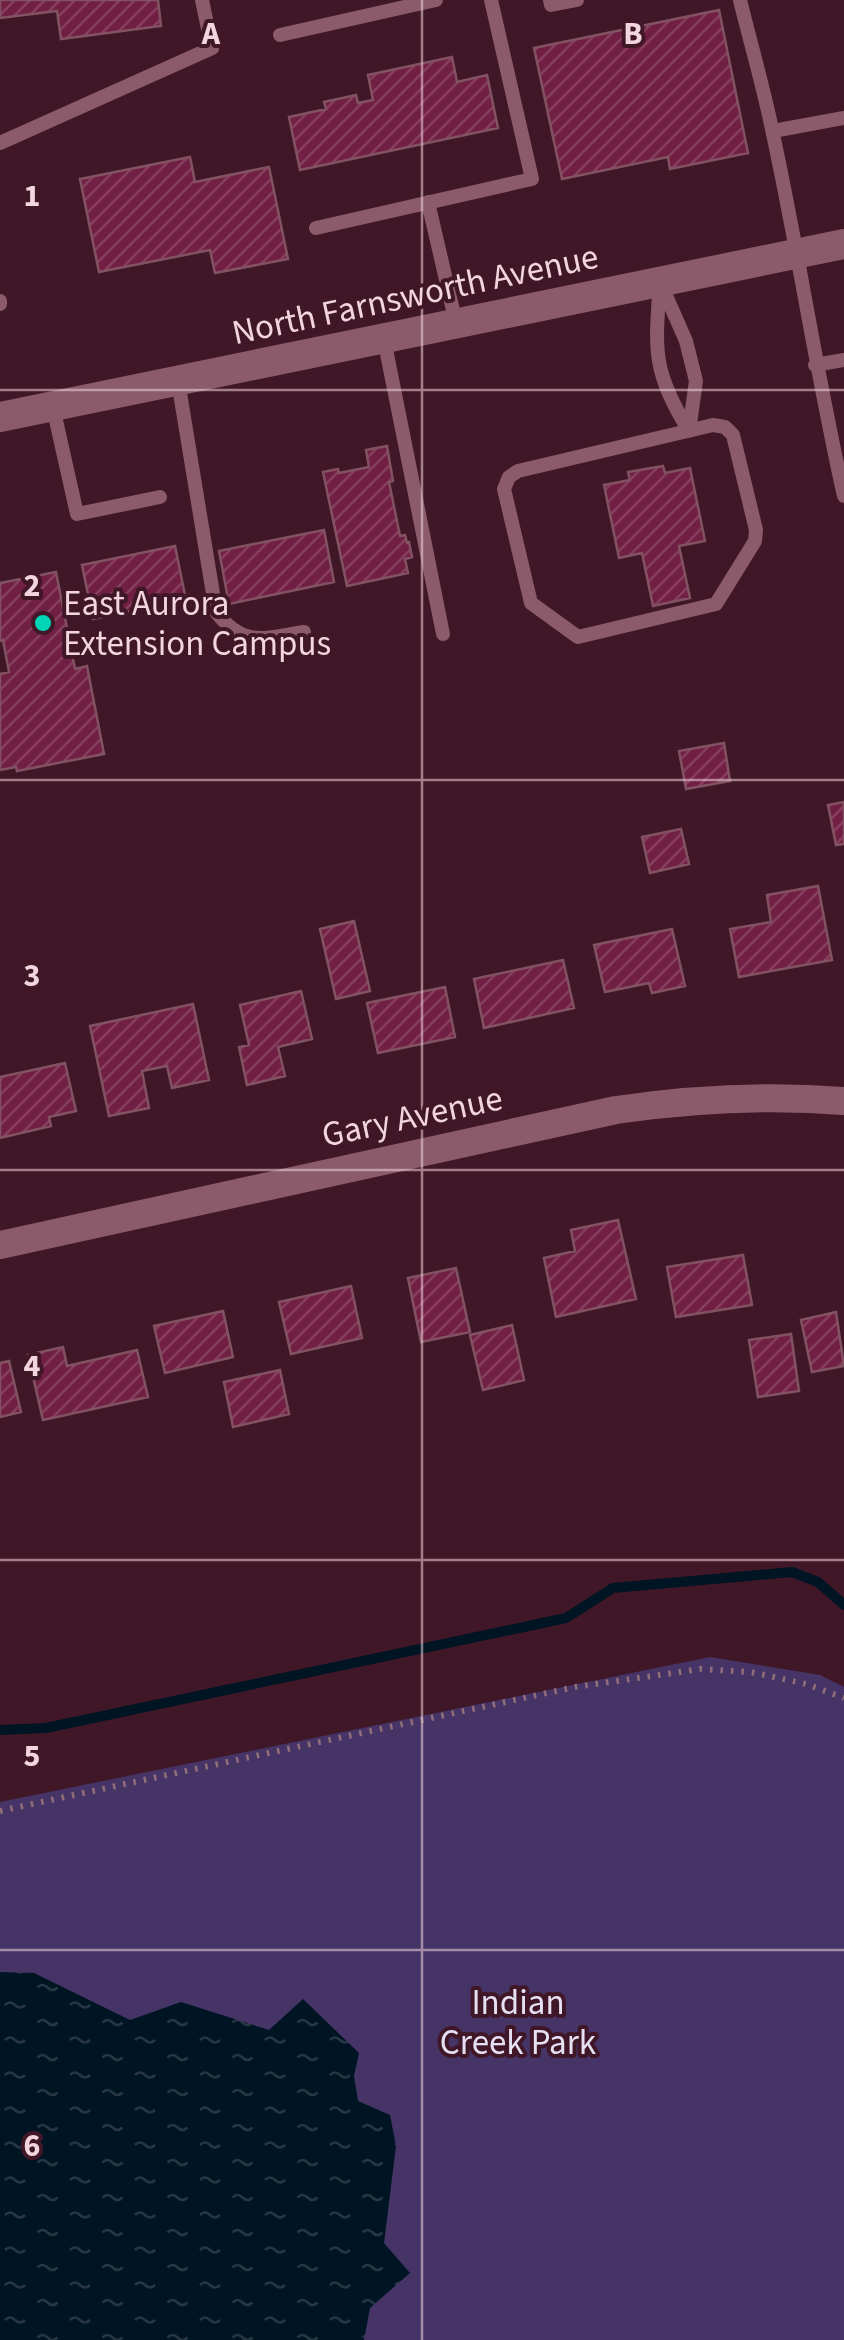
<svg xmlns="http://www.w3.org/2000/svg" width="844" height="2340" viewBox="0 0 844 2340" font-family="'Source Sans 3',sans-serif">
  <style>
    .green { fill: #453465 }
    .water { fill: url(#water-ripples) }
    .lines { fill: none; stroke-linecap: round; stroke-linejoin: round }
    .stream { stroke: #001524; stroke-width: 10 }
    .building { fill: url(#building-hatch); stroke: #825263; stroke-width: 2.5 }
    .path { stroke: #926e7b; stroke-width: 6; stroke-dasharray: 2.5 8; stroke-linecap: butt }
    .lane { stroke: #8b5a6b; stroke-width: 14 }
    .street { stroke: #8b5a6b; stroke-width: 28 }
    .secondary { stroke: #8b5a6b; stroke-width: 30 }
    .grid { fill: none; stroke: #f2d5de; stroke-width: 2.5; stroke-opacity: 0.55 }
    .poi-dot { fill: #00d5b7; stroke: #401727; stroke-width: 4 }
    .labels { text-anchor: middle; stroke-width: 8; stroke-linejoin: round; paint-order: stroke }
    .street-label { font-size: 35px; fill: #f2d5de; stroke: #401727 }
    .poi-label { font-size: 35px; fill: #f2d5de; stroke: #401727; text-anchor: start }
    .park-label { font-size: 35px; fill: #e6e0f5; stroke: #401727 }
    .grid-label { font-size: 32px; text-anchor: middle; font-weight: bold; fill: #f2d5de; stroke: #401727; stroke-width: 8; stroke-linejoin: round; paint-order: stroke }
  </style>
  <defs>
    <pattern id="water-ripples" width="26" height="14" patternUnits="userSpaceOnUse" patternTransform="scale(2.5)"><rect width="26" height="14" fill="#001524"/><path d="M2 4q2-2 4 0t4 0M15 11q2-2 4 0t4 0" fill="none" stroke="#263643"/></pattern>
    <pattern id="building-hatch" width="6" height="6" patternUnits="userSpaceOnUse" patternTransform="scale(2.5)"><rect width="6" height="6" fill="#712043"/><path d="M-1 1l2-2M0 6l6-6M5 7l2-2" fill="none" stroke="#86405e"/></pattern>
  </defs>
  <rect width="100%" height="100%" fill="#401727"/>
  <path class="green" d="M710,1657l110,18 24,12v653h-844v-538z"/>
  <path class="water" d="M0,1972l34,1 96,47 51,-18 88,28 34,-31 56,54 -5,23 4,25 32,14 6,31 -12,97 26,30 -40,35 -6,32h-364z"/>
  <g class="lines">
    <path class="stream" d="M0,1730l46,-2 520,-110 47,-30 179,-16 26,10 26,23"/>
  </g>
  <path class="building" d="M0,0h158l3,26 -100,13 -4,-28 -57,7z
    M719,10l29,143 -78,16 -2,-12 -106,22 -28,-131z
    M452,57l5,25 30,-7 11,53 -198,42 -11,-53 37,-8 -2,-7 32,-7 2,8 15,-3 -5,-25z
    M190,157l5,25 74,-15 19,92 -73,14 -5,-23 -111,22 -19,-93z
    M387,446l6,35 -4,1 11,54 5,-1 2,8 2,-1 3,15 -7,2 3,14 -61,13 -24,-114 15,-3 1,4 30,-6 -3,-17z
    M663,466l2,7 25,-5 15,73 -26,5 11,52 -37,8 -11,-53 -23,5 -15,-73 26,-5 -2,-8z
    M324,530l10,52 -105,22 -10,-53z
    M175,546l11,54 -93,19 -11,-54z
    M56,572l19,97 12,-3 17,88 -87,17 -1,-4 -16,3v-96l9,-2 -6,-32 -3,1v-58z
    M724,743l6,38 -44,8 -7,-38z
    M844,802v42l-8,1 -8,-40z
    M681,829l8,35 -39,9 -8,-36z
    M818,886l14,74 -93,17 -9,-48 41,-7 -4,-27z
    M354,921l16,70 -34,8 -16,-70z
    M672,929l13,57 -33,7 -3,-10 -44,9 -11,-47z
    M563,960l11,48 -90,20 -10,-49z
    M445,987l10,50 -77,16 -11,-50z
    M301,991l11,48 -34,8 7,29 -38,9 -8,-38 10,-2 -9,-40z
    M193,1004l16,76 -37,8 -5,-22 -25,5 7,37 -40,8 -19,-90z
    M65,1063l11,48 -27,6 2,9 -51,12v-61z
    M618,1220l18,79 -80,18 -12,-59 31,-7 -4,-21z
    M743,1255l9,50 -76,12 -9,-50z
    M456,1268l14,64 -49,10 -13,-64z
    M351,1286l11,52 -71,16 -12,-52z
    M223,1311l10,46 -68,16 -11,-47z
    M836,1312l8,54 -32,6 -11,-52z
    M512,1325l12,55 -41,10 -13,-55z
    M791,1334l8,57 -41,6 -9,-57z
    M63,1347l4,19 70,-16 11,47 -105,23 -15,-65z
    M9,1361l12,51 -21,5v-54z
    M280,1370l9,44 -56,13 -9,-45z"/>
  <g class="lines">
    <path class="path" d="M0,1811l575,-124 126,-18 50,3 55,12 38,14"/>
    <path class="lane" d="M550,0l1,5 26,-5
      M740,0c11,45 24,89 33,134 26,121 44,242 71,362
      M280,35l156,-35
      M773,131l71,-13
      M0,143l212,-95 -10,-48
      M428,202l28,121
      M316,228l216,-49 -41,-179
      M660,282l26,59 10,40 -7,50c-37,-61 -34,-80 -29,-149z
      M0,301v3
      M384,339l59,295
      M815,365l29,-5
      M178,381l38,231c28,36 48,26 88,20
      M53,407l24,107 83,-17
      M713,425l12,2 8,8 23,95 -1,11 -39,63 -138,33 -47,-34 -27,-114 5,-12 9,-6z"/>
    <path class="street" d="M0,1245l616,-135c76,-11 151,-15 228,-9"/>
    <path class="secondary" d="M0,417l844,-173"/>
  </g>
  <path class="grid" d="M422,0v2340M0,390h844M0,780h844M0,1170h844M0,1560h844M0,1950h844"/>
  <circle class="poi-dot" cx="43" cy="623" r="10"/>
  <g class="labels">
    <g class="street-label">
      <text transform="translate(415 294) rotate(-12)" y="12">North Farnsworth Avenue</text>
      <text transform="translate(412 1116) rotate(-12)" y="12">Gary Avenue</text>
    </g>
    <g class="poi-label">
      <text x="63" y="615">East Aurora<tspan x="63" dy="40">Extension Campus</tspan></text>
    </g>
    <g class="park-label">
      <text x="518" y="2014">Indian<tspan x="518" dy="40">Creek Park</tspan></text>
    </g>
  </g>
  <g class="grid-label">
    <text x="211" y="44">A</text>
    <text x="633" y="44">B</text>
    <text x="32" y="206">1</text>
    <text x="32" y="596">2</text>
    <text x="32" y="986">3</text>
    <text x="32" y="1376">4</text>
    <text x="32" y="1766">5</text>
    <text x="32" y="2156">6</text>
  </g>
</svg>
